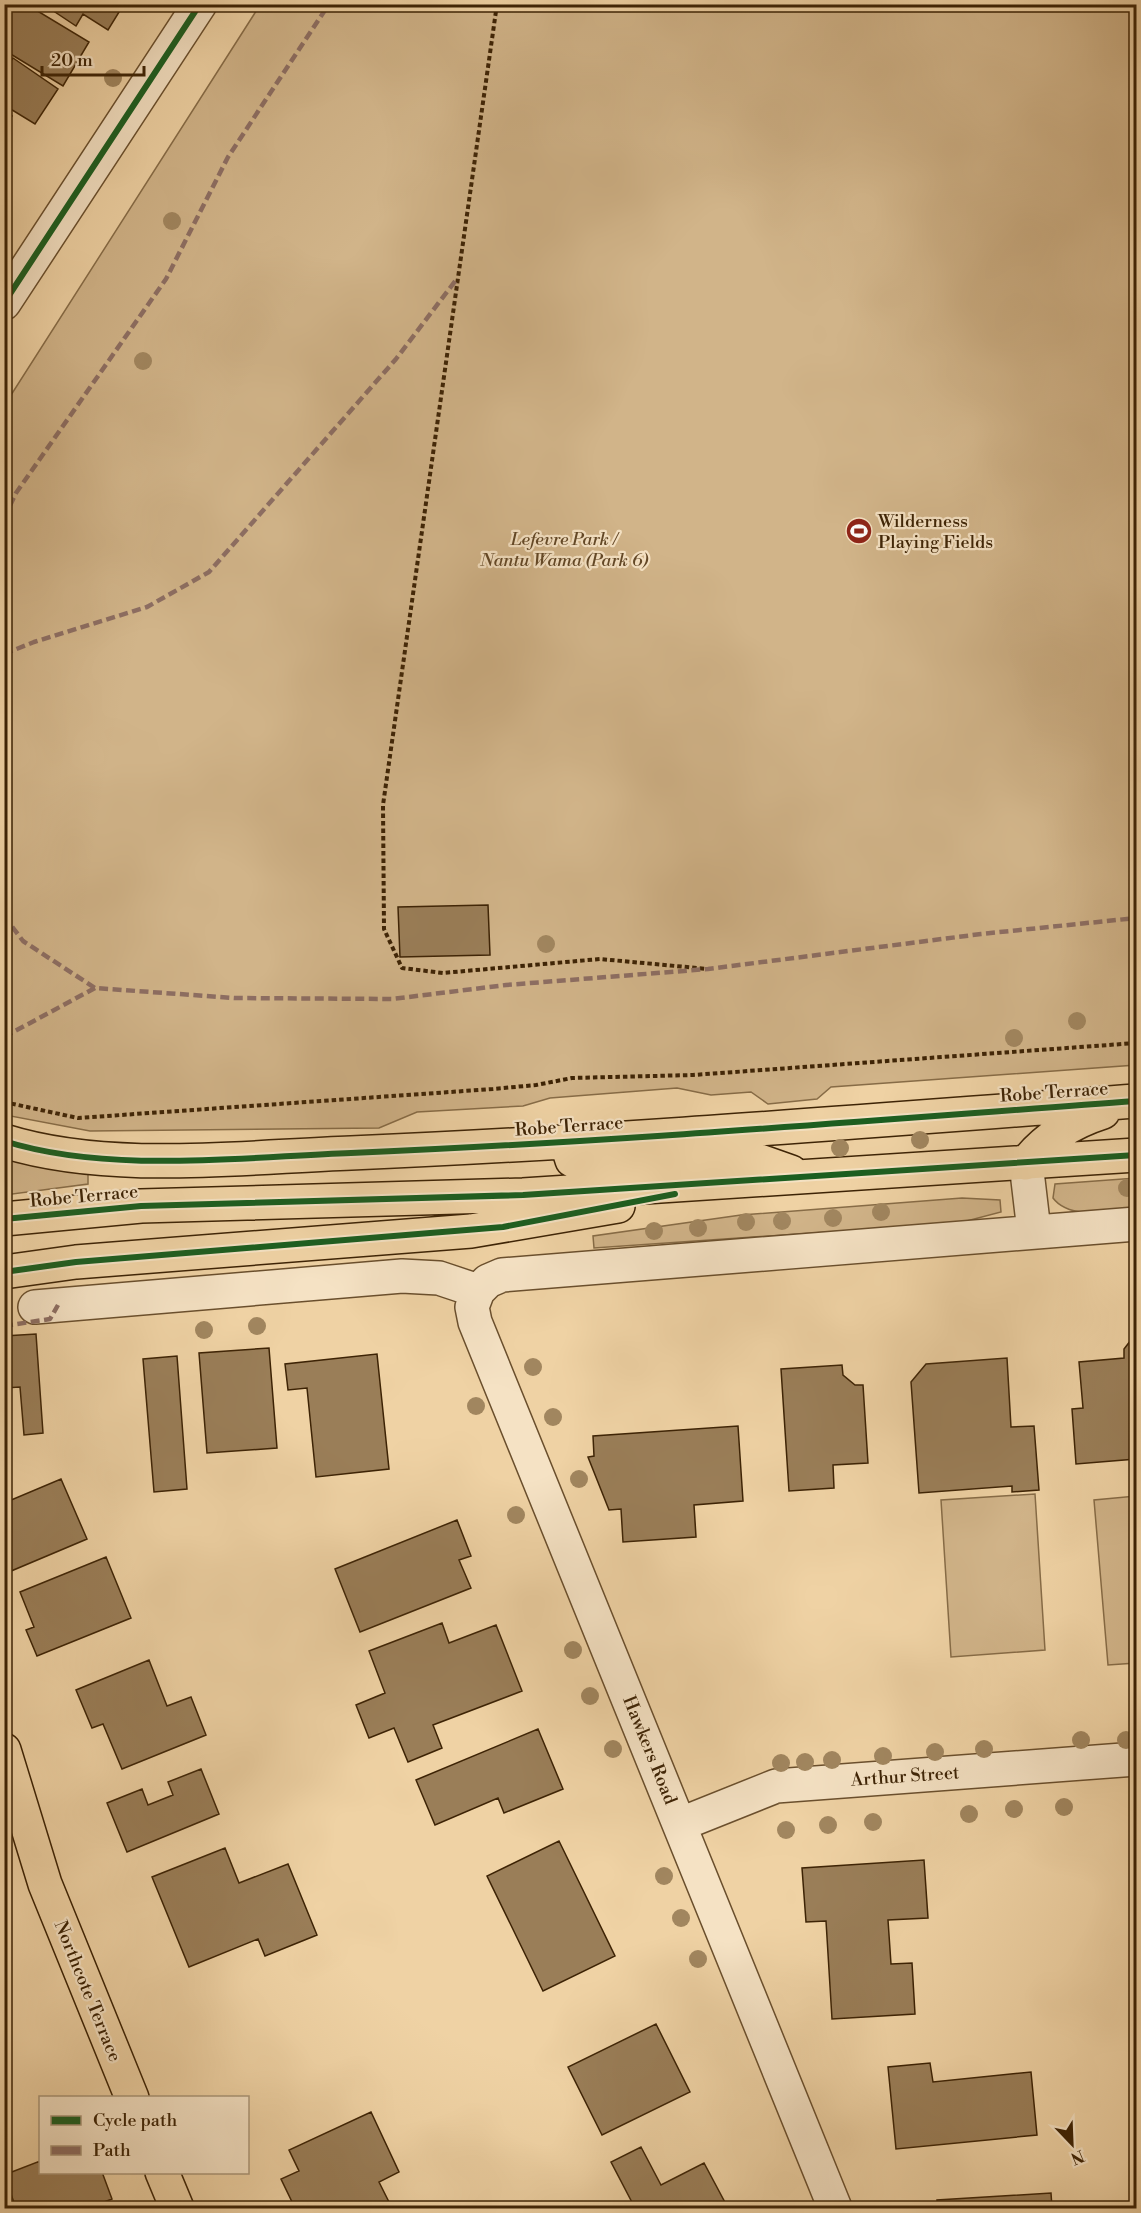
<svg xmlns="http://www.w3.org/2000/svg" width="1141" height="2213" viewBox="0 0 1141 2213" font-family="'Libre Bodoni',serif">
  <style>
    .green { fill: #d1b489; stroke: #876c47; stroke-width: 1.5 }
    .building { fill: #9a7e58; stroke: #3d2305; stroke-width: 1.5 }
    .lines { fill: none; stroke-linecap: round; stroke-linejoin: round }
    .minor-casing { stroke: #6a4f2d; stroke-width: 36 }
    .trunk-casing { stroke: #3d2305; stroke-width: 36 }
    .path { stroke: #3d2305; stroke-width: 4; stroke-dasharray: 4.5 3; stroke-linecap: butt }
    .minor { stroke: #f5e2c4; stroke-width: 33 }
    .trunk { stroke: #efd2a4; stroke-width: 33 }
    .quiet { stroke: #8d6e63; stroke-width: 4.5; stroke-dasharray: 9 4.5; stroke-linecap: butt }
    .cycleway-casing { stroke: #f5e2c4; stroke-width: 10 }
    .cycleway { stroke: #1b5e20; stroke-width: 6 }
    .tree { fill: #a1865f }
    .labels { text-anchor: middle; stroke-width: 4.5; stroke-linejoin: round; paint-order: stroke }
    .poi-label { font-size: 18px; fill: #3d2305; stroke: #f5e2c4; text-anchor: start }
    .park-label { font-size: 18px; font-style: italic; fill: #624726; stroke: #f5e2c4 }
    .street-label { font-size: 18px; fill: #3d2305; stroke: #f5e2c4 }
  </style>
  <rect width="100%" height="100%" fill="#efd2a4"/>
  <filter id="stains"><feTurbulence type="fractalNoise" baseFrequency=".00333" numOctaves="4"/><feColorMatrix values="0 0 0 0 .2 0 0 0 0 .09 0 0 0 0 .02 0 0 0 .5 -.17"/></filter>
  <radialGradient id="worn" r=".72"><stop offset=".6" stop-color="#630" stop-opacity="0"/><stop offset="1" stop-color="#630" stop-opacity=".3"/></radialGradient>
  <path class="green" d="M260,5h876v1060l-305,22 -14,12 -49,5 -17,-12 -40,3 -34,-7 -127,10 -27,8 -106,6 -38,16 -289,3 -85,-16 -1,-709z
    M4,1159l84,15v10l-83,11z
    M1136,1178v33c-23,1 -67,9 -83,-13l2,-14z
    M962,1198l38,2 1,12 -42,11 -365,25 -1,-12 148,-21z
    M1035,1494l10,156 -94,7 -10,-157z
    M1136,1496v167l-28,2 -14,-165z"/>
  <path class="building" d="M4,4h22l63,38 -26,44 -59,-36z
    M43,4h81l-16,26 -25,-16 -7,12z
    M13,58l45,31 -23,35 -31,-19v-34z
    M4,111l8,5 -8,12z
    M488,905l2,50 -90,2 -2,-50z
    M36,1334l7,99 -19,2 -4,-48 -16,1v-52z
    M1136,1339v120l-60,5 -4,-55 11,-1 -4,-46 45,-4v-9l7,-9z
    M269,1348l8,100 -70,5 -8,-100z
    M377,1354l12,115 -73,8 -9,-89 -19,2 -3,-26z
    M177,1356l10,133 -33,3 -11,-133z
    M1007,1358l4,69 23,-1 5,64 -27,2v-6l-93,7 -8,-111 15,-18z
    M842,1365l1,10 12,10h8l5,78 -35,2 1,23 -45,3 -8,-122z
    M738,1426l5,75 -49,4 2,32 -73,5 -2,-33 -12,1 -21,-53 6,-1 -1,-20z
    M61,1479l26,60 -83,35v-71z
    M457,1520l14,36 -12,4 12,28 -111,44 -25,-63z
    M106,1557l25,61 -94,38 -11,-26 8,-3 -14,-35z
    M442,1623l7,20 47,-18 26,66 -89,34 9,23 -34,14 -14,-34 -25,10 -13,-33 29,-12 -16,-42z
    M149,1660l18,46 24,-9 15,38 -84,34 -19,-45 -11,4 -16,-38z
    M538,1729l25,60 -59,24 -6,-15 -63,27 -19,-45z
    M201,1769l18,45 -92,38 -20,-49 35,-14 6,16 25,-10 -5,-13z
    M559,1841l56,115 -72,35 -56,-115z
    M225,1848l14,35 49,-19 29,71 -52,21 -7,-17 -69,28 -37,-90z
    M924,1860l4,58 -40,2 3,44 21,-1 3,51 -83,5 -6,-98 -20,1 -4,-54z
    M656,2024l34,68 -88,43 -34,-68z
    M930,2063l3,19 98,-10 6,63 -141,14 -8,-82z
    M371,2112l28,60 -20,10 13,26h-97l-14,-29 18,-8 -10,-21z
    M641,2147l20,38 43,-22 24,45h-93l-24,-46z
    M40,2161v11h62l10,27 -24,9h-72l-12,-33z
    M1051,2193l1,15h-114l-1,-8z"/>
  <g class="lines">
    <defs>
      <path id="minor" d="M4,303l196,-299
        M1026,1163l8,68
        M478,1291l-6,16 3,15 360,886
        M35,1307l367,-31 37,2 39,13 10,-10 14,-6 634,-51
        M681,1824l95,-38 360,-27"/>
      <path id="trunk" d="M4,1141c105,33 238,16 347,12 262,-11 524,-33 785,-52
        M566,1141l6,19 8,4 156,-8 21,4 34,12
        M1026,1163c20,-26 46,-41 77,-51
        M4,1219l137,-13 382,-11 613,-40
        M4,1272l72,-10 395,-31 147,-25
        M4,1750l41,134 87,214
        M162,2172l15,36"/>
    </defs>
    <use href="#minor" class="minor-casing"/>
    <use href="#trunk" class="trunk-casing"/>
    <path class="path" d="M497,4l-114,801 1,124 18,39 41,5 157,-14 108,10
      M4,1102l74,16 415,-29 43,-4 36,-7 121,-3 443,-32"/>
    <use href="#minor" class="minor"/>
    <use href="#trunk" class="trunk"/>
    <path class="quiet" d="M4,518l12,-25 150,-214 62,-122 101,-153
      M4,654l30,-12 113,-35 62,-35 187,-213 60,-79
      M4,916l19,25 72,47 139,10 158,1 114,-14 202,-16 273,-35 155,-16
      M4,1037l91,-49
      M4,1326l46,-7 8,-14"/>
    <defs>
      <path id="cycleway" d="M4,303l196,-299
        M4,1141c105,33 238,16 347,12 262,-11 524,-33 785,-52
        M4,1219l137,-13 382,-11 613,-40
        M4,1272l72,-10 427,-35 172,-33"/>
    </defs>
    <use href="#cycleway" class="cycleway-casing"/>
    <use href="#cycleway" class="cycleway"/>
  </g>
  <g class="tree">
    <circle cx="113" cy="78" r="9"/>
    <circle cx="172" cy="221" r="9"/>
    <circle cx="143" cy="361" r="9"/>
    <circle cx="546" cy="944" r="9"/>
    <circle cx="1077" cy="1021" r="9"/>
    <circle cx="1014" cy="1038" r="9"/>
    <circle cx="920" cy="1140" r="9"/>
    <circle cx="840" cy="1148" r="9"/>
    <circle cx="1127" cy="1188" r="9"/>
    <circle cx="881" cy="1212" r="9"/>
    <circle cx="833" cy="1218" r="9"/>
    <circle cx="782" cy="1221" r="9"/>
    <circle cx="746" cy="1222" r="9"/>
    <circle cx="698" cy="1228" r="9"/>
    <circle cx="654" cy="1231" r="9"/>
    <circle cx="257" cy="1326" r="9"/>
    <circle cx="204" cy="1330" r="9"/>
    <circle cx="533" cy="1367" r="9"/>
    <circle cx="476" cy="1406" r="9"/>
    <circle cx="553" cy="1417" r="9"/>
    <circle cx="579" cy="1479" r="9"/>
    <circle cx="516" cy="1515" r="9"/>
    <circle cx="573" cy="1650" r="9"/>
    <circle cx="590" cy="1696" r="9"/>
    <circle cx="1081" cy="1740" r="9"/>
    <circle cx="1126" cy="1740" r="9"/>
    <circle cx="613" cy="1749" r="9"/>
    <circle cx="984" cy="1749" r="9"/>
    <circle cx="935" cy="1752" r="9"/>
    <circle cx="883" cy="1756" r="9"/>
    <circle cx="832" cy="1760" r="9"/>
    <circle cx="805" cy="1762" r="9"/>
    <circle cx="781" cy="1763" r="9"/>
    <circle cx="1064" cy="1807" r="9"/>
    <circle cx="1014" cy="1809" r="9"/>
    <circle cx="969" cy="1814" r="9"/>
    <circle cx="873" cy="1822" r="9"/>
    <circle cx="828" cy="1825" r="9"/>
    <circle cx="786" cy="1830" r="9"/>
    <circle cx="664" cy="1876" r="9"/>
    <circle cx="681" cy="1918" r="9"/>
    <circle cx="698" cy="1959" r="9"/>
  </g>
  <defs>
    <symbol id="stadium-disc" viewBox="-11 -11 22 22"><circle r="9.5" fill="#8f2418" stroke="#f5e2c4"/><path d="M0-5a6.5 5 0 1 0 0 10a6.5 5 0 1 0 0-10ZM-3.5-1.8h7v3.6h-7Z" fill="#fff"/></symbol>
  </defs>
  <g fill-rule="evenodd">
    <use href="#stadium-disc" x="844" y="516" width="30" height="30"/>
  </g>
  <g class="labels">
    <g class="poi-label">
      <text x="878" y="527">Wilderness<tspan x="878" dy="21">Playing Fields</tspan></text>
    </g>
    <g class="park-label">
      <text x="564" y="545">Lefevre Park /<tspan x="564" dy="21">Nantu Wama (Park 6)</tspan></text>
    </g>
    <g class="street-label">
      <text transform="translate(1054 1092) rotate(-4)" y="6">Robe Terrace</text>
      <text transform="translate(569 1126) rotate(-4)" y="6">Robe Terrace</text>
      <text transform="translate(84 1196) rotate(-5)" y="6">Robe Terrace</text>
      <text transform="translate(650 1750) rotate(68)" y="6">Hawkers Road</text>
      <text transform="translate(905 1776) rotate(-4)" y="6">Arthur Street</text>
      <text transform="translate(88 1991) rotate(68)" y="6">Northcote Terrace</text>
    </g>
  </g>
  <rect width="1141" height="2213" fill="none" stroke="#efd2a4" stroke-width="24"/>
  <rect x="6" y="6" width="1129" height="2201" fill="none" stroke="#3d2305" stroke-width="3"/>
  <rect x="12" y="12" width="1117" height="2189" fill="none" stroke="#3d2305" stroke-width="1.5"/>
  <rect x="39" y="2096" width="210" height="78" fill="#f5e2c4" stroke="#ab9678" stroke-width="1.5"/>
  <rect x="51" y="2116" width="30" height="9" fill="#1b5e20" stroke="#ab9678" stroke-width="1.5"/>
  <text x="93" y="2126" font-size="18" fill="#3d2305">Cycle path</text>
  <rect x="51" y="2146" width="30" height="9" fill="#8d6e63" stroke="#ab9678" stroke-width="1.5"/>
  <text x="93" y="2156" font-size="18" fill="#3d2305">Path</text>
  <g transform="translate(1072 2144) rotate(157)" stroke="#f5e2c4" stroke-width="4.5" paint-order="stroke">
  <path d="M0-4.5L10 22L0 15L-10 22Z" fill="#3d2305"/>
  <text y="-9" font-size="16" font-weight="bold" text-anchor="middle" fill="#3d2305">N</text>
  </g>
  <path d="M42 66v9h102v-9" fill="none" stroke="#3d2305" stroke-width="3"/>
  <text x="51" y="66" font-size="18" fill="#3d2305" stroke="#f5e2c4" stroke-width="4.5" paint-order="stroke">20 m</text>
  <rect width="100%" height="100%" filter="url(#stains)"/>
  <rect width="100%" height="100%" fill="url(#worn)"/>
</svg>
